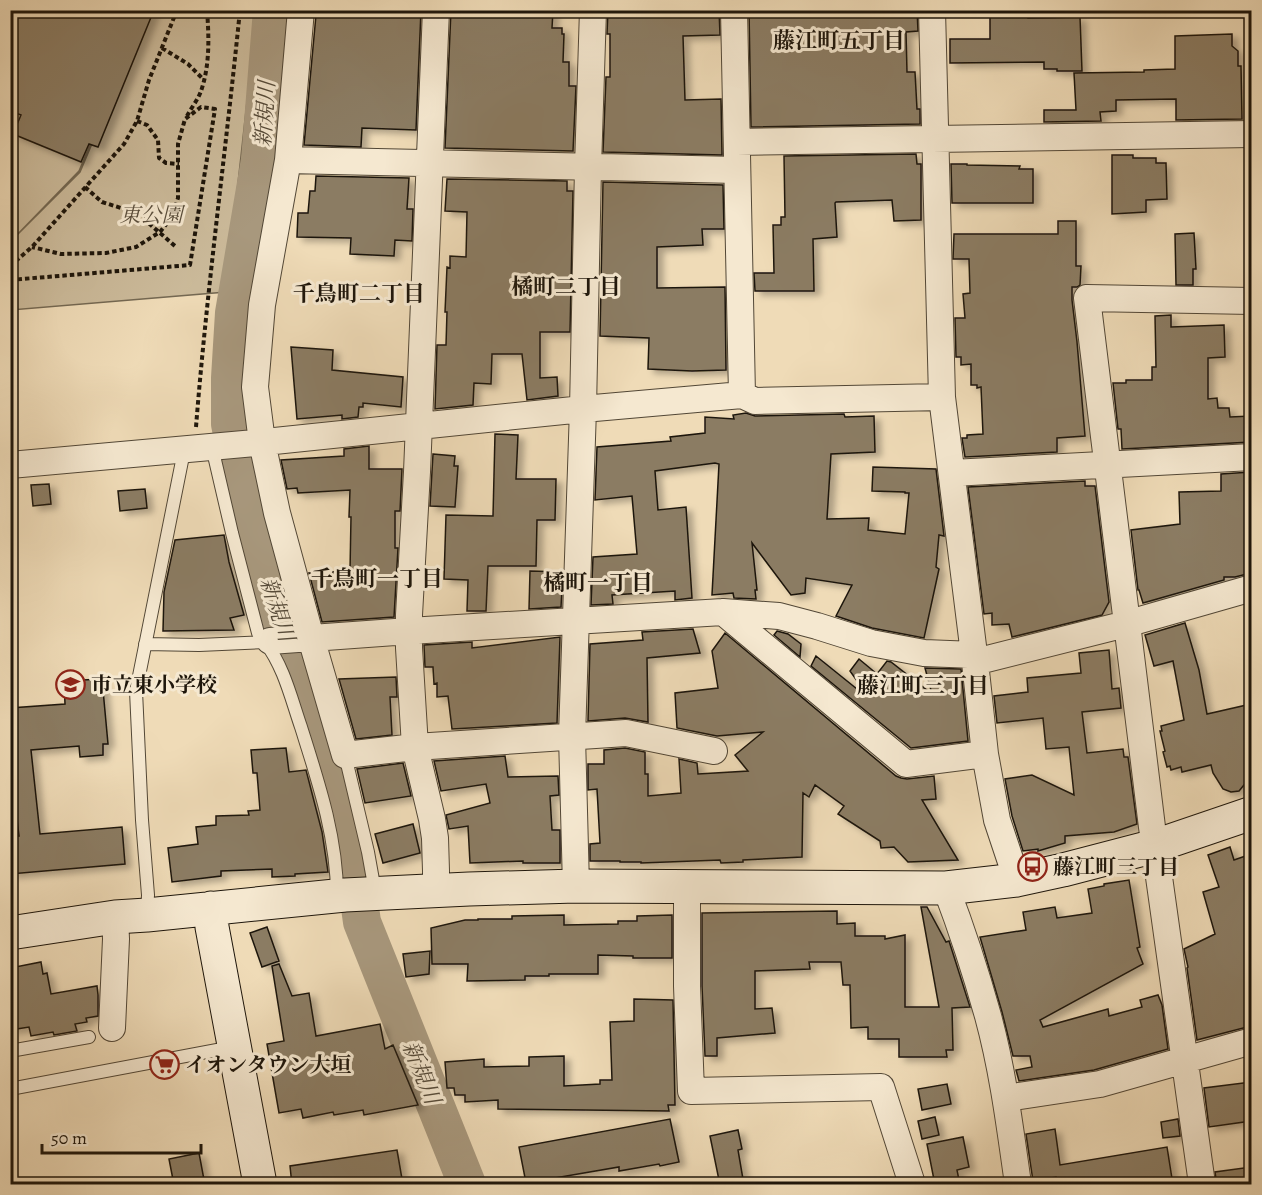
<svg xmlns="http://www.w3.org/2000/svg" width="1262" height="1195" viewBox="0 0 1262 1195" font-family="Alegreya,'Noto Serif JP',serif">
  <style>
    .green { fill: #cbba9a; stroke: #746852; stroke-width: 1.5 }
    .lines { fill: none; stroke-linecap: round; stroke-linejoin: round }
    .river { stroke: #a8987d; stroke-width: 38 }
    .building { fill: #8b7c64; stroke: #1e160b; stroke-width: 1.5; filter: url(#shadow) }
    .lane-casing { stroke: #524736; stroke-width: 14 }
    .street-casing { stroke: #524736; stroke-width: 28 }
    .secondary-casing { stroke: #1e160b; stroke-width: 35 }
    .path { stroke: #1e160b; stroke-width: 4; stroke-dasharray: 4.5 3; stroke-linecap: butt }
    .lane { stroke: #f5e8d0; stroke-width: 12 }
    .street { stroke: #f5e8d0; stroke-width: 26 }
    .secondary { stroke: #f5e8d0; stroke-width: 33 }
    .labels { text-anchor: middle; stroke-width: 6; stroke-linejoin: round; paint-order: stroke }
    .park-label { font-size: 21px; font-style: italic; fill: #5b4f3d; stroke: #f5e8d0 }
    .poi-label { font-size: 21px; font-weight: bold; fill: #1e160b; stroke: #f5e8d0; text-anchor: start }
    .neighbourhood-label { font-size: 22px; font-weight: bold; fill: #1e160b; stroke: #f5e8d0 }
    .water-label { font-size: 22px; font-style: italic; fill: #554a39; stroke: #f5e8d0 }
  </style>
  <defs>
    <filter id="shadow"><feDropShadow dx="6" dy="4" stdDeviation="3" flood-color="#0004"/></filter>
  </defs>
  <rect width="100%" height="100%" fill="#efdbb7"/>
  <filter id="stains"><feTurbulence type="fractalNoise" baseFrequency=".00333" numOctaves="4"/><feColorMatrix values="0 0 0 0 .2 0 0 0 0 .09 0 0 0 0 .02 0 0 0 .5 -.17"/></filter>
  <radialGradient id="worn" r=".72"><stop offset=".6" stop-color="#630" stop-opacity="0"/><stop offset="1" stop-color="#630" stop-opacity=".3"/></radialGradient>
  <path class="green" d="M11,11h136l-68,160 -68,70z
    M148,11h109l-31,281 -215,18 -1,-68 70,-70z"/>
  <g class="lines">
    <path class="river" d="M272,10l-12,150 -26,153 -4,65v46l13,67 13,51 81,252 17,70 8,58 105,262"/>
  </g>
  <path class="building" d="M10,10h144l-56,137 -9,-3 -8,18 -68,-28 8,-19 -11,-4z
    M407,10h14l-5,120 -54,-2 -1,19 -57,-2 12,-130 29,2 1,-4 34,1v-1l27,1z
    M451,10h19v5l42,1v-6h41l-1,18h10v6h2l-1,28h6v24h7l-3,65 -128,-3z
    M608,10h111l1,25 -37,1 2,64 36,-1 1,56 -119,-3 3,-75h4v-43h-3z
    M749,10h168l1,21 -12,1 1,40h8l2,37h3v15l-169,3z
    M990,10h38v8l52,-1 2,54h-25v-2h-13v-7l-94,1v-24h40z
    M1232,34v12l6,5v15h3l1,53 -66,1v-21l-60,1v11l-16,1 1,9 -57,1v-12h32l-2,-37 70,-1v-2l31,-1v-33z
    M916,154l1,10h4v56l-27,1 -2,-21 -56,2 -1,1 2,34 -24,2 1,52h-59l-1,-18h20l-1,-48h8v-8h4l-1,-61z
    M1112,155h21v3h23v5h10l1,36 -21,1v12l-34,2z
    M951,164h16v1l53,1 -1,3h14v34h-81z
    M316,176l93,2 -2,31h6l-1,32 -17,-1 -1,16 -44,-2 1,-16 -54,-1 1,-24h10l2,-22h5z
    M447,179l120,2v10h6l-3,141h-30v46l17,-1 1,19 -31,4 -5,-46h-30l-1,30 -17,-1 -1,22 -38,4 2,-64h9l1,-33h-2l2,-45 3,1v-12l16,1 1,-45 -22,-1z
    M603,182l120,3 1,44h-22l1,16 -46,2v41l68,-1 1,83 -34,1 -44,-2 1,-31 -49,-2z
    M1058,221h18v45h5l-1,19 -3,2h-5v13l5,42 8,94 -28,2v14l-92,5 -3,-19h5v-3l16,-1 -2,-47 -4,1v-3h-6v-21l-10,1v-8h-5l-1,-39h10l-2,-24 7,-1 -1,-34h-16l1,-25h104z
    M1194,233l2,36h-3v16h-17l-1,-51z
    M1171,315v12l53,-2 1,32 -17,1v41l9,-1 1,10h11l1,9 21,-1v26l-129,7 -1,-20h-3l-5,-46h13v-3h26v-13h4l-1,-51z
    M291,347l42,3 -1,20 71,7 -2,30 -38,-4v4h-4l-1,10 -16,2v-4l-45,4z
    M746,413l9,3 89,-2 1,3 29,-1 1,36 -44,2 -4,65 42,-1 -1,12 37,4 4,-41h-4v-1l-33,-1 1,-24 63,2 8,67 -5,-1 -3,32 3,2 -15,69 -52,-10 -36,-12 16,-31 -46,-7 -1,15 -14,2 -39,-52 5,47h-2l1,9 -22,-1 -1,-5 -21,2 7,-131 -4,-1 -60,8 3,39 28,-3 6,91 -17,2v-9l-63,4 1,9 -22,1 2,-48 44,-3 -5,-58 -37,4 2,-53 74,-6 -1,-4 35,-4v-16l29,2 -1,-4z
    M495,434l23,1 -2,44h40l-1,41h-18l-1,46h-48l-2,45h-19l1,-31 -24,-1 2,-64 47,1z
    M369,446v23h33l-2,42h-5v37h3l-4,69 -72,5 -13,-49 41,-2 1,-54h-2l1,-27 -52,3 -1,-5 -10,1 -6,-29 63,-4v-7z
    M433,454l22,2 -1,10h4l-3,41 -25,-1z
    M1251,472v101l-16,4h-11v3l-81,23 -4,-13h-1l-7,-60 49,-6 -1,-32 42,-1v-17z
    M1085,481v5h10l14,116 -7,13 -90,22 -3,-13 -17,1v-12l-8,1 -16,-127z
    M49,484l2,20 -18,2 -2,-21z
    M145,489l2,19 -27,3 -2,-20z
    M224,535l5,27 15,53 -14,3 4,12 -71,1 1,-39 11,-52z
    M530,571l33,1 -2,35 -32,2z
    M1185,623l14,47 8,44 44,-10v79l-7,2 -5,6 -8,1 -8,-3 -10,-16 -2,-8 -29,7 -1,-5 -10,3 -1,-4 -3,1 -4,-15 2,-1 -5,-20h2l-1,-5 23,-6 -11,-59 -19,5 -9,-31z
    M693,629l7,24 -53,5 1,64 -23,-4 -37,3 2,-77 53,-4 -1,-8z
    M777,631l11,3 13,10 -1,13 -26,-22z
    M725,633l171,143 5,2 6,1 27,-3 2,23 -14,1 36,60 -50,2 -14,-15 -13,1 -1,-7 -42,-27 6,-8 -29,-21 -6,12 -6,-4 -1,64 -59,3v2l-22,1 -1,-3 -79,3v-1h-21v-1h-30v-17l10,-1 -3,-54 -9,1v-26h16v-14l21,-2 20,4v22h3v22l33,-3 -2,-34 18,4 1,11 50,-3 -13,-16 28,-23 -46,4 -40,-8 -2,-35 43,-5 -6,-37z
    M560,637l-3,86 -105,6 -4,-33 -11,1v-14l-3,1 -1,-17h-8l-1,-22 48,-3v6z
    M1109,650l3,39 7,-1 2,20 -39,4 5,41 36,-4 1,8h4l9,67 -23,8 -49,4v7l-27,8v-2l-15,2 -11,-35 -7,-37 27,-4 42,20 -5,-48 -23,2 -3,-31 -46,5 -3,-27 34,-4 -1,-14 54,-5 -2,-20z
    M816,656l41,33 3,-4 -10,-14 9,-12 18,15 10,-13 4,1 41,32 -7,-26 36,1 7,72 -57,7 -100,-82z
    M396,677l1,20h-7l2,38 -36,4 -17,-60z
    M83,678v2l19,-1 6,65h-5v11l-23,2 -1,-11 -48,4 9,84 82,-7 3,37 -115,10v-38h9l-9,-75v-53l55,-4 -1,-24z
    M286,748l3,24 17,-2 16,62 6,40 -33,2v2l-23,1v-8l-51,2v5l-49,6 -4,-34 30,-4 -2,-17 20,-2v-9l33,-1 -1,-4 12,-1 -3,-37h-4l-2,-23z
    M505,756l3,21 50,-1 1,19 -9,1 2,34h8v33h-37v-2l-53,2 -2,-37 -19,3 -3,-14 44,-12 -4,-19 -45,7 -7,-30z
    M403,763l8,33 -46,7 -8,-34z
    M413,824l7,29 -37,10 -8,-29z
    M1230,847l4,13 17,-6v172l-54,14 -10,-72 1,-1 -4,-18 31,-15 -12,-42 16,-5 -11,-32z
    M1129,880l11,67 -3,1 6,16 -103,56 3,7 65,-18 1,7 33,-9 -2,-7 18,-5 4,10 6,44 -74,21 -75,11 -3,-11 16,-3 -2,-11h-17l-11,-44 -22,-75 46,-7 -3,-18 32,-5 2,11 35,-5 -4,-24 16,-3v-2z
    M921,907h6l19,35 3,-1 21,66 -18,1 1,42h-7l1,7h-48v-18h-31v-12l-17,1 -1,-43h-7l-2,-23h-32l1,7 -55,2v38l17,-1 3,25 -58,5v18h-12l-3,-70v-73l135,-2v13l18,-1v13h30v3l20,-4v72h34z
    M564,915v10l54,-1v-3h19v-5l35,-1v43h-39v-2l-35,-1v19h-49v2h-24v4l-58,1 1,-17h-36l-1,-36 34,-8h13v-1h34v-3z
    M267,927l12,34 -17,6 -12,-34z
    M430,951l-1,23 -23,3 -3,-23z
    M41,962l2,12 4,-1 4,21 46,-8 1,9v21l-12,2 1,4 -12,2 2,7 -23,4 -1,-3 -22,4 -2,-9 -19,3v-62z
    M279,964l13,32 17,-3 7,43 64,-12 5,25 8,-4 25,60 -54,10 -1,-5 -29,5 -1,-3 -30,6 -2,-9 -22,4 -12,-69 17,-3 -12,-75z
    M634,999l39,1 2,105h-7l1,6 -171,-2v-9l-33,2v-7h-10l-1,-7h-7l-2,-26 39,-3v8l45,-1v-9l35,-1v30l36,-2v-4h12l-2,-58 24,-1z
    M1251,1082v39l-42,6 -5,-39z
    M947,1084l4,20 -29,6 -4,-21z
    M935,1117l4,18 -17,4 -4,-18z
    M670,1119l9,43 -19,4 -1,-2 -40,7v-4l-93,16 -7,-36z
    M1178,1119l2,17 -17,2 -2,-16z
    M1055,1129l5,36 107,-18 6,38h-116l-1,-8 -23,4 -7,-47z
    M738,1130l4,19 -4,1 6,35h-24l-10,-49z
    M963,1137l6,30 -12,3 3,15h-25l-8,-41z
    M397,1150l5,29 -36,6h-74l-2,-19z
    M199,1153l6,32h-31l-5,-26z
    M1251,1167v18h-34l-2,-13z"/>
  <g class="lines">
    <defs>
      <path id="lane" d="M268,642h-3c19,25 26,56 36,85 17,54 36,110 36,168
        M145,644l54,1 66,-3 -7,-9 -26,-100 -20,-86
        M345,755l23,97 7,39
        M147,914l1,-19 -6,-75 -6,-129 46,-230v-12
        M10,1051l79,-14
        M10,1089l223,-42
        M10,1176l2,8"/>
      <path id="street" d="M301,10l-13,150 -26,145 -7,82 7,55 15,71 34,125 34,117 70,-8 211,-14 88,18
        M734,10l8,385
        M932,10l10,387 33,265 10,92 12,66 20,60
        M737,142l515,-8
        M288,160l449,10
        M10,465l245,-22 328,-34 159,-14 13,6 187,-4
        M952,473l300,-16
        M723,612l183,152 79,-10
        M270,641l139,-10 314,-19 56,4 38,10 54,17 53,10 51,2
        M975,662l151,-38 126,-36
        M576,886l-4,-150 11,-327 5,-242 5,-157
        M687,888v98l4,105 190,-4 31,97
        M946,888c16,42 30,85 42,128 15,55 22,112 30,168
        M436,890v-19l-1,-33 -3,-19 -17,-72 -6,-99v-33l8,-143 19,-462
        M112,1028l4,-89 -1,-22
        M1006,1098l94,-14 152,-43
        M1202,1184l-50,-357 -65,-529 165,3"/>
      <path id="secondary" d="M211,908l1,19 48,257
        M10,933l105,-16 32,-2 198,-20 124,-6 107,-3 370,2 71,-8 46,-10 92,-24 97,-33"/>
    </defs>
    <use href="#lane" class="lane-casing"/>
    <use href="#street" class="street-casing"/>
    <use href="#secondary" class="secondary-casing"/>
    <path class="path" d="M162,48l26,16 15,15
      M187,116c4,-8 11,-16 14,-25 9,-26 8,-54 6,-81
      M137,121l10,4 11,15 1,18 7,5 13,1
      M85,187l17,15 35,11 38,33
      M10,266l22,-19 92,-103 13,-23 12,-41 28,-70
      M10,280l180,-15 25,-156 -14,-2 -16,12 -7,25v54l-6,19 -12,15 -24,15 -30,6 -45,1 -29,-7
      M196,427c11,-139 30,-278 44,-417"/>
    <use href="#lane" class="lane"/>
    <use href="#street" class="street"/>
    <use href="#secondary" class="secondary"/>
  </g>
  <defs>
    <symbol id="school-ring" viewBox="-11 -11 22 22"><circle r="9.5" fill="#f5e8d0" stroke="#8f2418" stroke-width="1.5"/><path d="M0-5L7-2L0 1L-7-2ZM-4 1L0 2.5L4 1V4Q0 6-4 4Z" fill="#8f2418"/></symbol>
    <symbol id="bus-ring" viewBox="-11 -11 22 22"><circle r="9.5" fill="#f5e8d0" stroke="#8f2418" stroke-width="1.5"/><path d="M-5-6H5V4H4V6H2V4H-2V6H-4V4H-5ZM-3.5-4V0h7V-4ZM-3.5 1.2v1.5H-2V1.2ZM2 1.2v1.5H3.5V1.2Z" fill="#8f2418"/></symbol>
    <symbol id="supermarket-ring" viewBox="-11 -11 22 22"><circle r="9.5" fill="#f5e8d0" stroke="#8f2418" stroke-width="1.5"/><path d="M-6-5.5h2.5l.6 2H6L4.5 2H-2.5L-4.4-4H-6ZM-1.5 3.2a1.3 1.3 0 1 0 .1 0ZM3 3.2a1.3 1.3 0 1 0 .1 0Z" fill="#8f2418"/></symbol>
  </defs>
  <g fill-rule="evenodd">
    <use href="#school-ring" x="54" y="668" width="33" height="33"/>
    <use href="#bus-ring" x="1016" y="850" width="33" height="33"/>
    <use href="#supermarket-ring" x="148" y="1048" width="33" height="33"/>
  </g>
  <g class="labels">
    <g class="park-label">
      <text x="151" y="222">東公園</text>
    </g>
    <g class="poi-label">
      <text x="91" y="692">市立東小学校</text>
      <text x="1053" y="874">藤江町三丁目</text>
      <text x="185" y="1072">イオンタウン大垣</text>
    </g>
    <g class="neighbourhood-label">
      <text x="839" y="48">藤江町五丁目</text>
      <text x="566" y="294">橘町二丁目</text>
      <text x="359" y="301">千鳥町二丁目</text>
      <text x="377" y="586">千鳥町一丁目</text>
      <text x="598" y="590">橘町一丁目</text>
      <text x="923" y="693">藤江町三丁目</text>
    </g>
    <g class="water-label">
      <text transform="translate(264 114) rotate(-86)" y="8">新規川</text>
      <text transform="translate(278 609) rotate(72)" y="8">新規川</text>
      <text transform="translate(422 1072) rotate(68)" y="8">新規川</text>
    </g>
  </g>
  <rect width="1262" height="1195" fill="none" stroke="#efdbb7" stroke-width="36"/>
  <rect x="12" y="12" width="1238" height="1171" fill="none" stroke="#1e160b" stroke-width="3"/>
  <rect x="18" y="18" width="1226" height="1159" fill="none" stroke="#1e160b" stroke-width="1.5"/>
  <path d="M42 1144v9h159v-9" fill="none" stroke="#1e160b" stroke-width="3"/>
  <text x="51" y="1144" font-size="18" fill="#1e160b" stroke="#f5e8d0" stroke-width="4.5" paint-order="stroke">50 m</text>
  <rect width="100%" height="100%" filter="url(#stains)"/>
  <rect width="100%" height="100%" fill="url(#worn)"/>
</svg>
